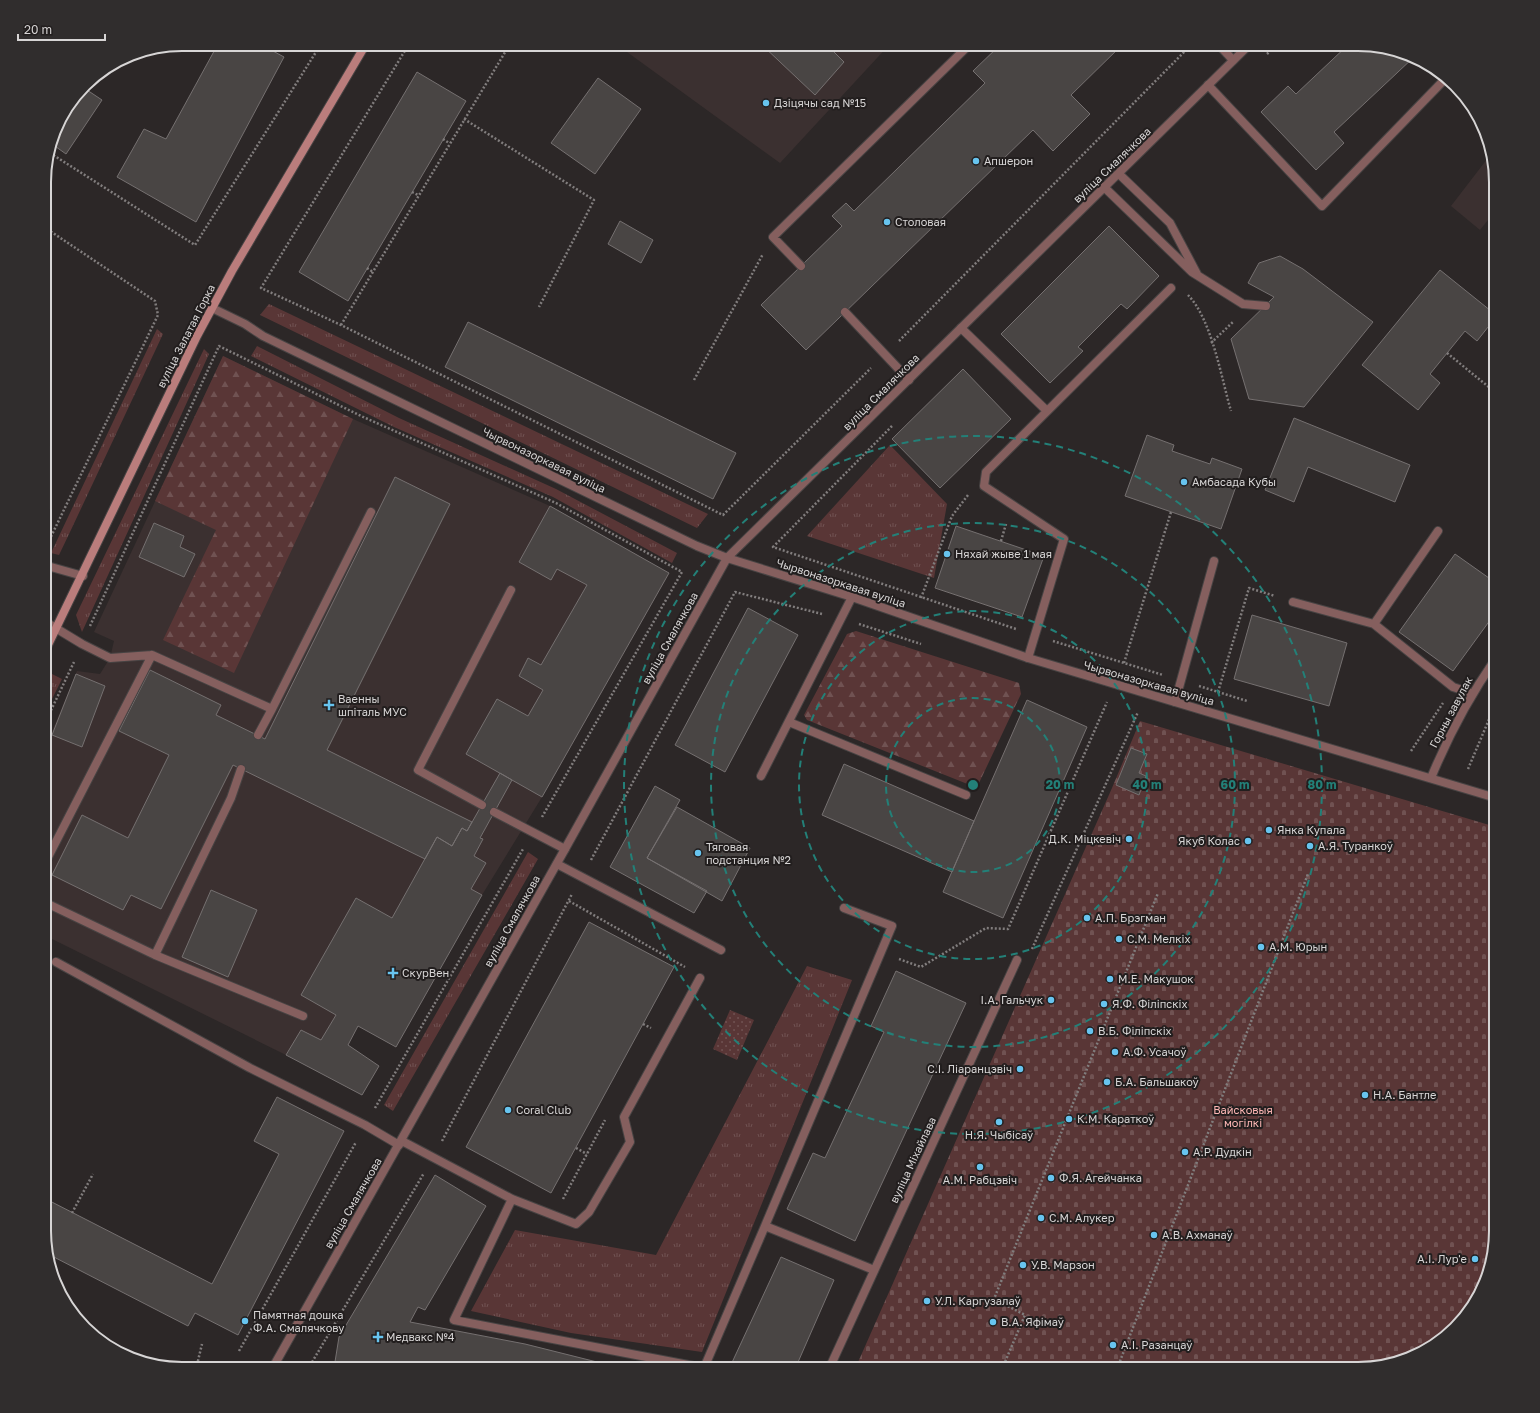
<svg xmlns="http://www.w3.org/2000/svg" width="1540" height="1413" viewBox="0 0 1540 1413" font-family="'Golos Text',sans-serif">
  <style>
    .built { fill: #3b3030 }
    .grass { fill: url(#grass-tufts) }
    .forest { fill: url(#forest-firs) }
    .cemetery { fill: url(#cemetery-stones) }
    .park { fill: url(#park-dots) }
    .building { fill: #494544; stroke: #757070 }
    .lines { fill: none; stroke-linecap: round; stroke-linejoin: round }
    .lane-casing { stroke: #474343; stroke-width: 10 }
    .street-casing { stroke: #474343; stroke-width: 10 }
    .secondary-casing { stroke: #474343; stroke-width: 10 }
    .path { stroke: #817d7d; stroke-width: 2.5; stroke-dasharray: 2 2; stroke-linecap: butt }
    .lane { stroke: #855f5e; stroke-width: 8 }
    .street { stroke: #855f5e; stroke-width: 8 }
    .secondary { stroke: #ba7d7c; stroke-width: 8 }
    .ring { fill: none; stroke: #238078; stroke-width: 2; stroke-dasharray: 7 5 }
    .poi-dot { fill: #67c4ef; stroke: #221e1e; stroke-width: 1.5 }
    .labels { text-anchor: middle; stroke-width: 4; stroke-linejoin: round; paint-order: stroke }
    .poi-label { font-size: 11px; fill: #d7d5d5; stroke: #221e1e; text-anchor: start }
    .street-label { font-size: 11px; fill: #d7d5d5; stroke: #221e1e }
    .park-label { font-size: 11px; fill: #fcb6b4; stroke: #221e1e }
    .rim { fill: none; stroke: #d7d5d5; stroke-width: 2 }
    .centre { fill: #238078; stroke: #221e1e; stroke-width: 2 }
    .ring-label { font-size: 12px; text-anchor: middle; font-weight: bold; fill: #238078; stroke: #221e1e; stroke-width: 4; stroke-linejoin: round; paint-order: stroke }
  </style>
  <defs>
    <pattern id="grass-tufts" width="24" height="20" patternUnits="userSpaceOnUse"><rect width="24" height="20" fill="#593636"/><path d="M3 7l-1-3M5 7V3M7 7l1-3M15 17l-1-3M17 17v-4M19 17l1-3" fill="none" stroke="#705252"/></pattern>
    <pattern id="forest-firs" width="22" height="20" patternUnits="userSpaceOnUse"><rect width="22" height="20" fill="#593636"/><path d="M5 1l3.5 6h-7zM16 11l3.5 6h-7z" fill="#705252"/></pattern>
    <pattern id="cemetery-stones" width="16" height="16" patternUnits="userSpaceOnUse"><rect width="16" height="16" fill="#593636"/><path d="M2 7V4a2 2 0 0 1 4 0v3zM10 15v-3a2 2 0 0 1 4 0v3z" fill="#705252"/></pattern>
    <pattern id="park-dots" width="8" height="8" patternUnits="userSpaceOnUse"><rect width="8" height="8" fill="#593636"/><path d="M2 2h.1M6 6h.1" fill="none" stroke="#705252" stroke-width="1.8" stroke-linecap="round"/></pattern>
  </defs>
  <rect width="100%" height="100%" fill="#2c2727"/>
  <path class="built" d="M616,44h274l-110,119z
    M1491,154l5,19v37l-16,20 -29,-24z
    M223,356l130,63 197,87 119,67 -127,224 -60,98 -124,131 -10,19 31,21 -17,29 -76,-40 -242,-120v-184l33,-80 23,3 10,-16 4,-17 -20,-9z"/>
  <path class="grass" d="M269,304l439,210 -11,14 -437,-213z
    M157,329l6,5 -93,198 -11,23 -8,-2z
    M257,346l142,72 157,71 121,64 -5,10 -119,-66 -159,-70 -143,-71z
    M204,349l5,5 -127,278 -6,-17z
    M890,445l57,59 -13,74 -127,-42z
    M52,674l10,5 -18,36v-25z
    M528,852l10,7 -145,252 -9,-6z
    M807,966l45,14 -150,372 -131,-19 -100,-22 44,-81 141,25z"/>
  <path class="forest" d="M223,356l130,63 -119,254 -71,-33 53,-110 -61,-29z
    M856,631l163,52 2,11 -42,89 -9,2 -163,-65 -3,-5 43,-81z"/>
  <path class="cemetery" d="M1140,721l356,106v404l-11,53 -30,45 -44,29 -53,11h-503l257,-581z"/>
  <path class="park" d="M730,1010l24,10 -17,40 -24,-11z"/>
  <path class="building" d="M218,44h42l24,13 -88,165 -79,-45 27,-48 22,10z
    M761,44h65l18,18 -29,33z
    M1001,44h122l-52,51 19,19 -37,37 -20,-21 -227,220 -45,-45 81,-79 -10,-10 14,-13 8,8 131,-128 -12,-12z
    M1349,44h9l56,13 -80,75 10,11 -28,27 -55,-58 27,-26 8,8z
    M417,72l49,29 -118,200 -49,-29z
    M598,78l43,31 -46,65 -44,-31z
    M84,88l18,12 -36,54 -14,-10 6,-23z
    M620,221l33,19 -12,23 -33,-19z
    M1109,226l50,50 -32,33 -6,-5 -43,43 5,4 -33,32 -49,-49z
    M1280,256l23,13 70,53 -69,85 -55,-8 -18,-60 43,-42 -26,-14 11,-20z
    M1440,270l56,45v2l-19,24 -12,-10 -35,43 10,9 -22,27 -56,-45z
    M468,322l268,131 -23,46 -268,-132z
    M963,369l48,50 -71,69 -48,-49z
    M1294,418l116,47 -15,37 -87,-35 -14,35 -29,-12z
    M1147,435l27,10 -2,6 38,13 2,-6 30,11 -21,60 -96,-33z
    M395,477l55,27 -123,246 145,72 -5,9 -5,-3 -10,18 -15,-9 -12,22 -192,-94 -72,144 -30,-14 -8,15 -71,-35 30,-60 46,23 41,-83 -50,-24 31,-61 71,35 -5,10 49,24z
    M550,506l119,67 -127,224 -76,-43 31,-55 31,17 15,-26 -24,-14 9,-18 13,7 46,-80 -30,-16 -6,11 -32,-18z
    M154,523l30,13 -4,11 15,7 -11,23 -45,-20z
    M956,526l88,30 -22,61 -87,-29z
    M1455,554l41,29v29l-43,59 -54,-39z
    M748,608l50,27 -73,137 -50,-27z
    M1252,615l95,28 -18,63 -95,-27z
    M76,674l29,12 -23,61 -30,-12z
    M1027,700l60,27 -84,191 -60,-26z
    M1131,748l16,6 -8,19 7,3 -7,19 -23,-10z
    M844,764l130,57 -22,51 -130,-57z
    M500,773l12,7 -32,58 3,1 -9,17 12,7 -15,26 11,6 -86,152 -38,-21 -10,19 31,21 -17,29 -76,-40 15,-25 20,10 15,-25 -35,-20 55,-97 36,20 45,-81 15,9 10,-18 5,3z
    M655,786l25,14 -33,58 60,33 -13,22 -84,-46z
    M677,807l73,41 -28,53 -75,-43z
    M211,890l46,20 -29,67 -46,-20z
    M589,922l85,45 -123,226 -85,-46z
    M896,971l70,32 -111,238 -68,-32 26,-56 12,5 59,-126 -13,-6z
    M277,1097l67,34 -106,204 -43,-22 -7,13 -140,-72 -4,-14v-42l168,86 67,-130 -25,-13z
    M435,1175l51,31 -61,104 -7,-3 -8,15 115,22 100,25h-285l-6,-1 5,-31z
    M781,1257l53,23 -39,89h-66z"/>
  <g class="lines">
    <defs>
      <path id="lane" d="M1218,44l15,16
        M1208,85l114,121 124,-128
        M1119,174l51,49 27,51
        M1104,187l88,85 51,32 23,2
        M801,266l-28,-29 197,-193
        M845,312l64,68
        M961,328l86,83
        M44,565l39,11
        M1293,602l81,22 64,-93
        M44,621l38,23 28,14 42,-3 120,54 99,-197
        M1374,624l79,63 18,6
        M1028,658l36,-119 -80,-53 2,-14 185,-184
        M1175,702l39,-141
        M789,722l177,73
        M258,735l14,-26
        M761,776l91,-179
        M482,805l-64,-35 93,-180
        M494,812l71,37
        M557,864l164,86
        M44,865l108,-210
        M44,902l111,53 76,-157 10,-29
        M155,955l148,61
        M56,962l194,106 115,57 34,20
        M402,1141l110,58 64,25 13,-12 41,-70 -6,-25 76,-139
        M512,1199l-58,121 250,48 61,-142 109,44
        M765,1226l127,-300 -48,-18"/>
      <path id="street" d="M212,308l33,16 18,12 434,210 30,12 125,39 176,61 468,140
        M1431,778c18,-44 38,-81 65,-120
        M275,1369l1,-7 289,-513 162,-291 523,-514
        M829,1369l188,-409"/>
      <path id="secondary" d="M46,649l151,-313 35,-65 134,-227"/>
    </defs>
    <use href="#lane" class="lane-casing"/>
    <use href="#street" class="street-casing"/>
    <use href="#secondary" class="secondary-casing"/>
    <path class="path" d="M409,44l-148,244 80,37 382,190 148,-147
      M1267,54l10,-10
      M464,119l130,81 -55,107
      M443,139l6,4
      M50,153l145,92 126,-201
      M412,192l6,3
      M44,227l111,74 3,14 -112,232
      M367,268l6,4
      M1188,295c24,25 33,82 43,116
      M341,325l169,-281
      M899,341l293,-297
      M1211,343l23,-22
      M1447,353l43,35
      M694,380l69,-126
      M892,426l-119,121 243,82
      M1001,541l5,-17
      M921,598l31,-82 16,-21
      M859,624l62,20
      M90,626l129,-280 142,70 195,87 126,69 -140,245
      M1053,641l110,34
      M1124,663l47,-151
      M1199,686l48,15
      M1218,692l31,-104 26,8
      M44,725l30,-63
      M1411,751l32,-48
      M1468,769l28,-66
      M1490,818l6,2
      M591,860l144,-268 87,22
      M569,901l116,66
      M1032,949l106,-237
      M899,959l22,8 65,-39 22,1 99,-227
      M643,1024l8,4
      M375,1108l148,-259
      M442,1141l130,-247
      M576,1148l11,6
      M563,1199l42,-79
      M72,1213l21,-39
      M48,1257l2,-2
      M239,1351l117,-209
      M196,1369l6,-25
      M308,1369l116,-196
      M1002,1369l23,-54 -31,-16 164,-406
      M1117,1369l191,-495"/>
    <use href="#lane" class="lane"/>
    <use href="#street" class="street"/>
    <use href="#secondary" class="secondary"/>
  </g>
  <g class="ring">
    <circle cx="973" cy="785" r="87"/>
    <circle cx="973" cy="785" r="174"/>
    <circle cx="973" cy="785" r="262"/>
    <circle cx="973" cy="785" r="349"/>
  </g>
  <g class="poi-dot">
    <circle cx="766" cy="103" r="4"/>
    <circle cx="976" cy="161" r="4"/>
    <circle cx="887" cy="222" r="4"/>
    <circle cx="1184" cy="482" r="4"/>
    <circle cx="947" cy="554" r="4"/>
    <path d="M327 699h4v4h4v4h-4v4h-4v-4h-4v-4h4z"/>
    <circle cx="1269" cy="830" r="4"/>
    <circle cx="1129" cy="839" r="4"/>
    <circle cx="1248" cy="841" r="4"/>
    <circle cx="1310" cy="846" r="4"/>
    <circle cx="698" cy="853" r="4"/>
    <circle cx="1087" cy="918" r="4"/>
    <circle cx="1119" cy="939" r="4"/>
    <circle cx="1261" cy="947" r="4"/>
    <path d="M391 967h4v4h4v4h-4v4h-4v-4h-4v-4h4z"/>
    <circle cx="1110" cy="979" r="4"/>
    <circle cx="1051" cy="1000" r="4"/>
    <circle cx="1104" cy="1004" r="4"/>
    <circle cx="1090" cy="1031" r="4"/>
    <circle cx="1115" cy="1052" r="4"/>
    <circle cx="1020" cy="1069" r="4"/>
    <circle cx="1107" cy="1082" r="4"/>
    <circle cx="1365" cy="1095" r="4"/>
    <circle cx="508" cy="1110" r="4"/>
    <circle cx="1069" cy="1119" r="4"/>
    <circle cx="999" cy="1122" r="4"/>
    <circle cx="1185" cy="1152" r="4"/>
    <circle cx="980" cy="1167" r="4"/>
    <circle cx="1051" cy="1178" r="4"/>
    <circle cx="1041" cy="1218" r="4"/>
    <circle cx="1154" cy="1235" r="4"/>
    <circle cx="1475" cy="1259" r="4"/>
    <circle cx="1023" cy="1265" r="4"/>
    <circle cx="927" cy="1301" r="4"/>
    <circle cx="245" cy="1321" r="4"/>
    <circle cx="993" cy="1322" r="4"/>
    <path d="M376 1331h4v4h4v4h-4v4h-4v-4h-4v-4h4z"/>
    <circle cx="1113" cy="1345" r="4"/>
  </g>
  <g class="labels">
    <g class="poi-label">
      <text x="774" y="107">Дзіцячы сад №15</text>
      <text x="984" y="165">Апшерон</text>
      <text x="895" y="226">Столовая</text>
      <text x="1192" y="486">Амбасада Кубы</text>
      <text x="955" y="558">Няхай жыве 1 мая</text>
      <text x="338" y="703">Ваенны<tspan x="338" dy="13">шпіталь МУС</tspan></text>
      <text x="1277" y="834">Янка Купала</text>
      <text x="1121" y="843" text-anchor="end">Д.К. Міцкевіч</text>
      <text x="1240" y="845" text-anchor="end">Якуб Колас</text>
      <text x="1318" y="850">А.Я. Туранкоў</text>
      <text x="706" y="851">Тяговая<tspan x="706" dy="13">подстанция №2</tspan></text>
      <text x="1095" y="922">А.П. Брэгман</text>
      <text x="1127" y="943">С.М. Мелкіх</text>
      <text x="1269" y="951">А.М. Юрын</text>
      <text x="402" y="977">СкурВен</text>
      <text x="1118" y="983">М.Е. Макушок</text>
      <text x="1043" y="1004" text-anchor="end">І.А. Гальчук</text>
      <text x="1112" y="1008">Я.Ф. Філіпскіх</text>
      <text x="1098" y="1035">В.Б. Філіпскіх</text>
      <text x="1123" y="1056">А.Ф. Усачоў</text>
      <text x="1012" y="1073" text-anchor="end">С.І. Ліаранцэвіч</text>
      <text x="1115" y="1086">Б.А. Бальшакоў</text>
      <text x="1373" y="1099">Н.А. Бантле</text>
      <text x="516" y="1114">Coral Club</text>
      <text x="1077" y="1123">К.М. Караткоў</text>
      <text x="999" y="1139" text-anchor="middle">Н.Я. Чыбісаў</text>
      <text x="1193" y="1156">А.Р. Дудкін</text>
      <text x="1059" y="1182">Ф.Я. Агейчанка</text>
      <text x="980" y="1184" text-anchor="middle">А.М. Рабцэвіч</text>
      <text x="1049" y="1222">С.М. Алукер</text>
      <text x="1162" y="1239">А.В. Ахманаў</text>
      <text x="1467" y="1263" text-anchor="end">А.І. Лур'е</text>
      <text x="1031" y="1269">У.В. Марзон</text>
      <text x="935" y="1305">У.Л. Каргузалаў</text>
      <text x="253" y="1319">Памятная дошка<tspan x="253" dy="13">Ф.А. Смалячкову</tspan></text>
      <text x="1001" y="1326">В.А. Яфімаў</text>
      <text x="386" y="1341">Медвакс №4</text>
      <text x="1121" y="1349">А.І. Разанцаў</text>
    </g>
    <g class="street-label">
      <text transform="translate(1112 165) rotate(-44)" y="4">вуліца Смалячкова</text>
      <text transform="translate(186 336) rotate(-63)" y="4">вуліца Залатая Горка</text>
      <text transform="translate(881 392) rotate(-45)" y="4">вуліца Смалячкова</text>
      <text transform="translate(544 460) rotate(26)" y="4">Чырвоназоркавая вуліца</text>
      <text transform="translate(841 583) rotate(18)" y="4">Чырвоназоркавая вуліца</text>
      <text transform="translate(670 638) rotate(-61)" y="4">вуліца Смалячкова</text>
      <text transform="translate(1149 683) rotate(16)" y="4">Чырвоназоркавая вуліца</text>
      <text transform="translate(1451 712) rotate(-62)" y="4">Горны завулак</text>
      <text transform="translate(512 921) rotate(-61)" y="4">вуліца Смалячкова</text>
      <text transform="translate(913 1160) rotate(-65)" y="4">вуліца Міхайлава</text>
      <text transform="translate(353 1203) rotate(-60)" y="4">вуліца Смалячкова</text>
    </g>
    <g class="park-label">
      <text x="1243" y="1114">Вайсковыя<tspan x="1243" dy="13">могілкі</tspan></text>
    </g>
  </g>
  <path d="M0 0H1540V1413H0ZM182 51H1358A131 131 0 0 1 1489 182V1231A131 131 0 0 1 1358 1362H182A131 131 0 0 1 51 1231V182A131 131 0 0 1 182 51Z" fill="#302d2d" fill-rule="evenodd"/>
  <path class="rim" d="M182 51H1358A131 131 0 0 1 1489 182V1231A131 131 0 0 1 1358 1362H182A131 131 0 0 1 51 1231V182A131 131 0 0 1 182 51Z"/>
  <circle cx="973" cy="785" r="6" class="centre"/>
  <g class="ring-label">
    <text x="1060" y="789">20 m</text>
    <text x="1147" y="789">40 m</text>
    <text x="1235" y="789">60 m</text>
    <text x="1322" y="789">80 m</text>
  </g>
  <path d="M18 34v6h87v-6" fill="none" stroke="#d7d5d5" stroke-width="2"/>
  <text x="24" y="34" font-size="12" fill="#d7d5d5" stroke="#221e1e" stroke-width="3" paint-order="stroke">20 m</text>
</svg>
